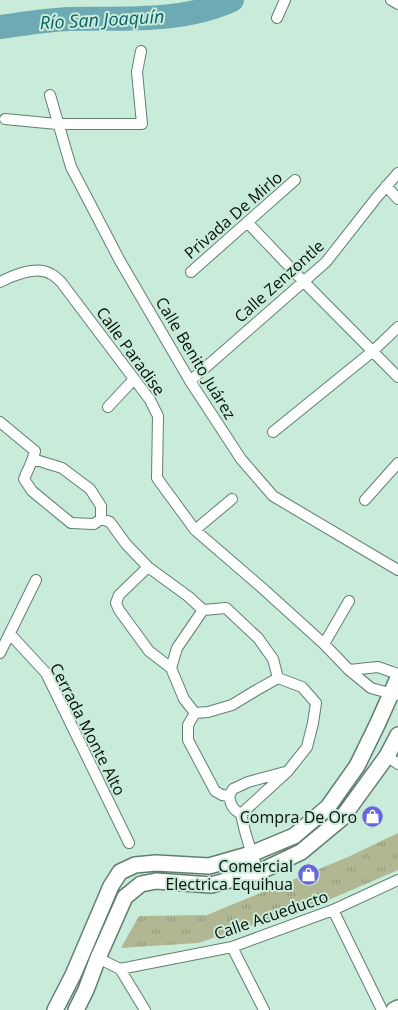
<svg xmlns="http://www.w3.org/2000/svg" width="398" height="1010" viewBox="0 0 398 1010" font-family="'Open Sans',sans-serif">
  <style>
    .grass { fill: url(#grass-tufts) }
    .lines { fill: none; stroke-linecap: round; stroke-linejoin: round }
    .river { stroke: #6eaab4; stroke-width: 24 }
    .street-casing { stroke: #60806f; stroke-width: 12 }
    .secondary-casing { stroke: #60806f; stroke-width: 18 }
    .street { stroke: #fff; stroke-width: 10 }
    .secondary { stroke: #fff; stroke-width: 15 }
    .labels { text-anchor: middle; stroke-width: 4; stroke-linejoin: round; paint-order: stroke }
    .street-label { font-size: 16px; fill: #05100b; stroke: #c9ebd9 }
    .poi-label { font-size: 16px; fill: #05100b; stroke: #c9ebd9; text-anchor: end }
    .water-label { font-size: 18px; font-style: italic; fill: #065f6b; stroke: #c9ebd9 }
  </style>
  <defs>
    <pattern id="grass-tufts" width="24" height="20" patternUnits="userSpaceOnUse" patternTransform="scale(1.25)"><rect width="24" height="20" fill="#b1b793"/><path d="M3 7l-1-3M5 7V3M7 7l1-3M15 17l-1-3M17 17v-4M19 17l1-3" fill="none" stroke="#979c7d"/></pattern>
  </defs>
  <rect width="100%" height="100%" fill="#c9ebd9"/>
  <path class="grass" d="M398,833v37l-67,29 -133,44 -77,5 18,-32 68,-1 141,-58z"/>
  <g class="lines">
    <path class="river" d="M0,27c23,-3 46,-7 69,-8 53,-1 114,4 163,-19"/>
    <defs>
      <path id="street" d="M391,0l7,4
        M277,18l8,-18
        M50,95l21,72 49,94 70,120 51,78 32,37 125,74
        M5,119l52,5h85l-5,-52 4,-21
        M386,186l12,13
        M247,222l57,60 94,95
        M191,272l104,-92
        M0,282c14,-7 36,-17 51,-8 4,2 7,5 10,8l89,118 8,16 -1,62 38,52 65,56 64,58 25,26 22,18 25,7
        M190,381l136,-119 51,-65 21,-24
        M108,407l26,-28
        M0,422l35,29c-2,10 -7,18 -11,28l8,12 39,32 23,1 7,-5 9,3 16,22 22,23 41,30 14,13
        M273,432l100,-81 25,-24
        M33,459l29,9 28,21 11,17v13
        M365,500l33,-37
        M195,530l37,-31
        M148,567l-29,28 -3,8 3,7 30,41 22,17
        M203,610l-26,38 -6,20 13,31 11,14 13,-1 24,-7 23,-14 23,-13 24,9 14,16 -3,20 -6,24 -19,24 -47,43
        M203,610l23,-2 32,30 15,21 5,19
        M10,634l36,39 83,170
        M324,644l25,-43
        M0,653l36,-73
        M349,670l29,-3 20,7
        M195,713l-7,12v15l27,51 7,4 7,1
        M387,756l11,8
        M259,872c-8,-19 -14,-38 -18,-58 -9,-5 -10,-9 -12,-18l4,-7 15,-7 37,-10
        M333,910l49,100
        M232,947l32,63
        M98,958l22,11 25,41
        M120,969l112,-22 101,-37 65,-30"/>
      <path id="secondary" d="M55,1010l18,-35 38,-89 9,-14 15,-7 21,-2 53,3 42,-12 43,-18 34,-29 29,-41 20,-41 21,-47
        M76,1010l10,-20 12,-32 27,-61 16,-13 15,-3 55,4 48,-13 42,-20 41,-34 45,-62 11,-21
        M394,1010l4,-2"/>
    </defs>
    <use href="#street" class="street-casing"/>
    <use href="#secondary" class="secondary-casing"/>
    <use href="#street" class="street"/>
    <use href="#secondary" class="secondary"/>
  </g>
  <defs>
    <symbol id="shop-disc" viewBox="-11 -11 22 22"><circle r="9.5" fill="#6765de" stroke="#c9ebd9"/><path d="M-5-2.5h2.3a2.7 3.5 0 0 1 5.4 0H5L5.5 6h-11ZM-1.5-2.5h3a1.5 2.3 0 0 0-3 0Z" fill="#fff"/></symbol>
  </defs>
  <g fill-rule="evenodd">
    <use href="#shop-disc" x="360" y="804" width="25" height="25"/>
    <use href="#shop-disc" x="296" y="862" width="25" height="25"/>
  </g>
  <g class="labels">
    <g class="street-label">
      <text transform="translate(233 215) rotate(-41)" y="6">Privada De Mirlo</text>
      <text transform="translate(279 281) rotate(-42)" y="6">Calle Zenzontle</text>
      <text transform="translate(131 351) rotate(54)" y="6">Calle Paradise</text>
      <text transform="translate(196 358) rotate(59)" y="6">Calle Benito Juárez</text>
      <text transform="translate(88 729) rotate(63)" y="6">Cerrada Monte Alto</text>
      <text transform="translate(271 915) rotate(-19)" y="6">Calle Acueducto</text>
    </g>
    <g class="poi-label">
      <text x="357" y="823">Compra De Oro</text>
      <text x="293" y="872">Comercial<tspan x="293" dy="18">Electrica Equihua</tspan></text>
    </g>
    <g class="water-label">
      <text transform="translate(102 20) rotate(-3)" y="6">Río San Joaquín</text>
    </g>
  </g>
</svg>
